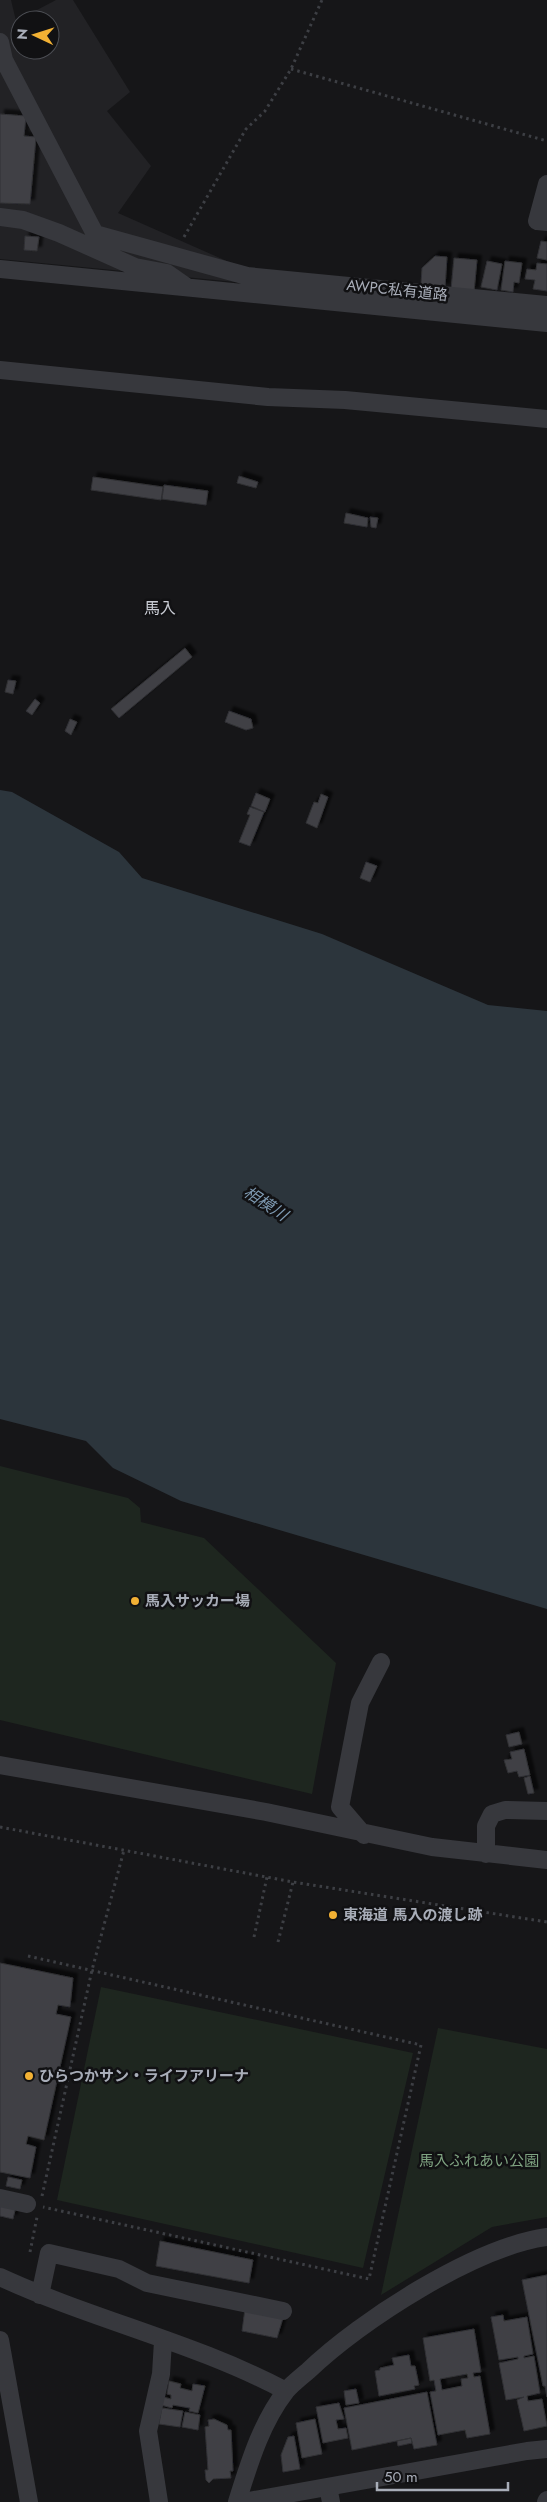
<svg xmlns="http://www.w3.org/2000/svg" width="547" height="2502" viewBox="0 0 547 2502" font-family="Jost,'Noto Sans JP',sans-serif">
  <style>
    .built { fill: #222225; fill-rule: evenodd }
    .green { fill: #1e261f }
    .water { fill: #2c353c }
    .building { fill: #404145; stroke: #303034; fill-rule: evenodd; filter: url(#shadow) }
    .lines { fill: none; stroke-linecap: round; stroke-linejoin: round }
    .path { stroke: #3d3f44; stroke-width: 3; stroke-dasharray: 2.5 4; stroke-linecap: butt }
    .minor { stroke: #37383d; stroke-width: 18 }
    .poi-dot { fill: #f2b134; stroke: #111113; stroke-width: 2 }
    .labels { text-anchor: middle; stroke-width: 5; stroke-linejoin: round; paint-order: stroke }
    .street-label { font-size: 15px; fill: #a8adb8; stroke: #111113 }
    .poi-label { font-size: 15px; font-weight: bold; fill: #a8adb8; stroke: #111113; text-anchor: start }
    .park-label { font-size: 15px; fill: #7fa381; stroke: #111113 }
    .neighbourhood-label { font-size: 16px; fill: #c9ccd4; stroke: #111113 }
    .water-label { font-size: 16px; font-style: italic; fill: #7f9bb3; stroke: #111113 }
  </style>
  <defs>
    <filter id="shadow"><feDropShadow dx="4.5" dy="-4.5" stdDeviation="1" flood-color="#0009"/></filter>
  </defs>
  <rect width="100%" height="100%" fill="#161618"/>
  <path class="built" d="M0,0h11l5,21 40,-21h17l57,92 -23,19 44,55 -33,47 129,57 -1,13 -246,-24zM20,20h30v30h-30z"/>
  <path class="green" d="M0,1466l128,32 12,10 1,14 63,16 132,125 -24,131 -312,-74z
    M101,1987l312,66 -50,215 -306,-68z
    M438,2028l109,21v168l-55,10 -111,68z"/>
  <path class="water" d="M0,790l12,2 107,60 23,26 180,56 166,71 59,6v598l-366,-108 -68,-33 -27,-27 -86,-22z"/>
  <path class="building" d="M0,114l26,2 -2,20 12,1 -6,67 -30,-1z
    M25,236l14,1 -2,14 -13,-1z
    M541,241l6,1v18l-10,-2z
    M435,256l12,1 -2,31 -24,-4 1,-16z
    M454,258l23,2 -3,32 -23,-2z
    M487,261l15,3 -5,26 -16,-3z
    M505,261l17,2 -3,20 -5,-1 -1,10 -12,-2z
    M537,263l10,1v27l-14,-2 2,-9 -10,-1 2,-10 9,1z
    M239,476l19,6 -2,6 -19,-5z
    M93,477l70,10 -2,13 -70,-10z
    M164,485l44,6 -2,14 -44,-6z
    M346,513l22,5 -1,9 -23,-4z
    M370,517l8,1 -2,10 -5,-1z
    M185,648l7,9 -73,61 -8,-9z
    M8,680l8,1 -3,13 -8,-2z
    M35,699l5,4 -8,12 -6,-4z
    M229,711l22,8 2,9 -7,2 -21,-8z
    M70,719l7,3 -6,13 -6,-4z
    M256,793l14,6 -5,13 -14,-6z
    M321,794l7,3 -11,31 -11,-5 8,-21 4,1z
    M250,807l14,5 -14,34 -11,-4 11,-27 -3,-1z
    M366,862l11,4 -7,16 -10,-4z
    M519,1732l3,12 -13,3 -3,-12z
    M524,1749l6,26 -11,2 -2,-6 -9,2 -4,-13 8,-1 -2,-7z
    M530,1776l4,17 -6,1 -4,-16z
    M0,1963l73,15 -3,29 -12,-2 -2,9 15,3 -27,123 -16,-4 -2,8 10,3 -6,31 -30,-6z
    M8,2177l14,3 -2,9 -14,-3z
    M0,2202l16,4 -3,13 -13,-3z
    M160,2241l93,19 -4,23 -93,-17z
    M547,2275v122l-2,-11h-2l-21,-106z
    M245,2309l38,9 -6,20 -35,-7z
    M503,2315l1,6 23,-4 6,37 -9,2v2l10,-2 6,37 -13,3 1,5 14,-2 5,27 -23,5 -7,-31 7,-3 -18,3 -7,-37 19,-4v-2l-19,3 -8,-43z
    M474,2329l7,43 -8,1 1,4 6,-1 10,58 -23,4 -2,-8 -27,5 -8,-43 6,-1 -2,-11 -4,1 -7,-43zM467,2374l1,4 -7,1 1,7 -20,4 -2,-11z
    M409,2355l2,11h4l4,19 -5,1 1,3 -36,7 -4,-25 5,-1v-2l14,-3 -2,-7z
    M169,2381l12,3 -1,4 12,3 1,-7 12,2 -7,27 -9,-2 1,-3 -17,-3 -1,3 -11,-3 2,-8 8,2v-4l-4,-1z
    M356,2389l3,14 -13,2 -2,-14z
    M427,2392l10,53 -23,4 -3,-11 -59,12 -8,-42z
    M339,2403l5,16 -8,1 2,9 8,-1 2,10 -25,5 -7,-36z
    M162,2408l21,3 -3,16 -21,-3z
    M185,2412l15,3 -2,15 -16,-3z
    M214,2419l13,6 1,5h3l2,41h-3l1,7 -18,1 -4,4 -3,-3 -1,-10h3l-3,-43 4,-1 -1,-6z
    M315,2419l7,35 -20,4 -6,-35z
    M294,2436l6,33 -17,3 -2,-17 7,-18z
    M411,2438l1,5 -14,3 -1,-5z"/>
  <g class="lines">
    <path class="path" d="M291,69l256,72
      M184,237l62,-108 19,-18 26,-42 31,-69
      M0,1827l293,55 254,40
      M254,1937l13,-60
      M278,1942l15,-60
      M28,1956l393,89 -52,234 -326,-72
      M42,2196l50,-226 32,-120
      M30,2252l7,-35"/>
    <path class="minor" d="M0,42l4,18 91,174 152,42 300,29
      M547,184l-10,37 10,1
      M0,217l23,3 36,13 76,34 32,6 20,14
      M0,269l547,54
      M0,370l268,27 77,3 202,19
      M0,1765l266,47 166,35 115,13
      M364,1835l-24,-28 20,-104 21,-41
      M486,1854v-28l6,-12 13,-4 42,1
      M0,2198l27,6
      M0,2277c93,43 196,66 286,114
      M40,2295l9,-42 70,16 28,14 136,28
      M0,2340l29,162
      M328,2487l3,15
      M159,2502l-11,-71 13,-57 2,-33
      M237,2502c12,-38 24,-79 49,-111 6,-7 15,-14 22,-20 53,-51 167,-124 239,-134
      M243,2502l284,-51 20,-2
      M546,2502l1,-2"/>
  </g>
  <g class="poi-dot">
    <circle cx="135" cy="1601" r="5"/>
    <circle cx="333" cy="1915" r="5"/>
    <circle cx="29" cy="2076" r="5"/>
  </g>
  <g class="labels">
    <g class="street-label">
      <text transform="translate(397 290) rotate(6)" y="5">AWPC私有道路</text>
    </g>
    <g class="poi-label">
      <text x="145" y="1606">馬入サッカー場</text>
      <text x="343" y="1920">東海道 馬入の渡し跡</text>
      <text x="39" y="2081">ひらつかサン・ライフアリーナ</text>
    </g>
    <g class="park-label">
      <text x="479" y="2166">馬入ふれあい公園</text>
    </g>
    <g class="neighbourhood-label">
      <text x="160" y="614">馬入</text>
    </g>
    <g class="water-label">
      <text transform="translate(266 1203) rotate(33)" y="6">相模川</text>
    </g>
  </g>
  <g transform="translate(35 35) rotate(274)"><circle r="24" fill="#111113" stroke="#4d4f55"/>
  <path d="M0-4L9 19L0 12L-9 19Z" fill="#f2b134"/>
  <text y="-8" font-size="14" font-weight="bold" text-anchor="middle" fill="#a8adb8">N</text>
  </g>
  <path d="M377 2482v8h131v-8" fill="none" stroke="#a8adb8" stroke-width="2.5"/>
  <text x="384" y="2482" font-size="15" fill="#a8adb8" stroke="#111113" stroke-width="4" paint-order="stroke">50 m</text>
</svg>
